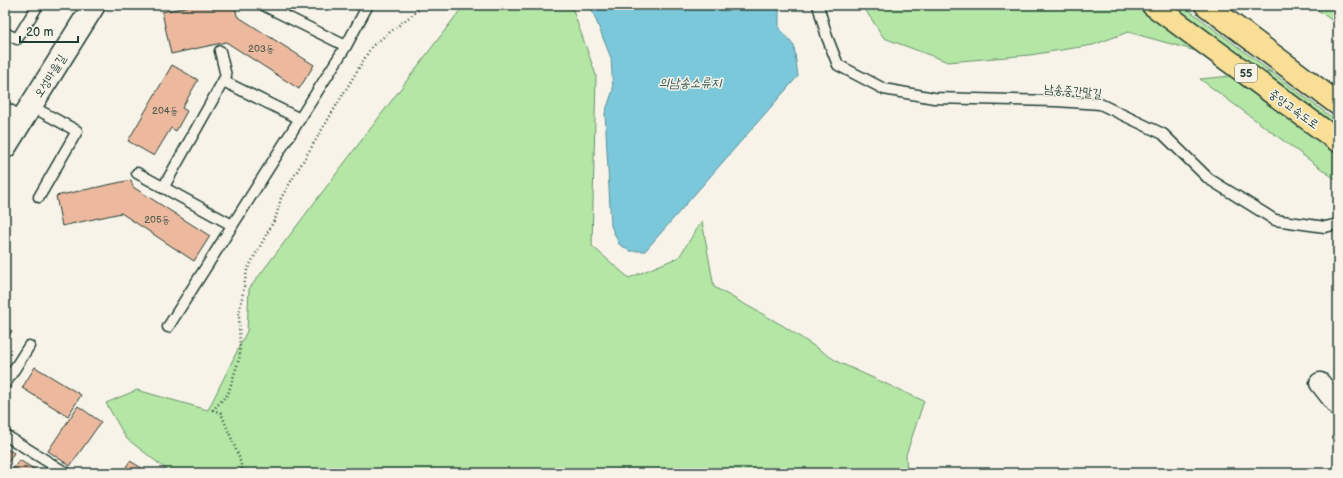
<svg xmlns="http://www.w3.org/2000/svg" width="1343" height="478" viewBox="0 0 1343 478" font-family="'Balsamiq Sans','Poor Story',sans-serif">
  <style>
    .green { fill: #b4e6a6; stroke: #6a926d }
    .water { fill: #7cc8db; stroke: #579098 }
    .building { fill: #ecb99e; stroke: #1f3d34 }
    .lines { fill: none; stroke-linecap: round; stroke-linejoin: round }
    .lane-casing { stroke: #1f3d34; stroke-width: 13 }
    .street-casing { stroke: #1f3d34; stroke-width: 23 }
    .secondary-casing { stroke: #1f3d34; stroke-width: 25 }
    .highway-casing { stroke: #1f3d34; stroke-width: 25 }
    .path { stroke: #1f3d34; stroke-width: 2.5; stroke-dasharray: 1 3; stroke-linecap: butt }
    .lane { stroke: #f7f3e8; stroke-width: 10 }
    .street { stroke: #f7f3e8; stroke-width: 20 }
    .secondary { stroke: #f7f3e8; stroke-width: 22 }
    .highway { stroke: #f9df96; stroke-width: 22 }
    .labels { text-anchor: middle; stroke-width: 3; stroke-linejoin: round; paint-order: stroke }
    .number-label { font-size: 10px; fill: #525c4e }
    .shield { fill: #f7f3e8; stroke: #60746a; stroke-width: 1 }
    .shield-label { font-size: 11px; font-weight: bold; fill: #1f3d34 }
    .street-label { font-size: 12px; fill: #1f3d34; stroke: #f7f3e8 }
    .water-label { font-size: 13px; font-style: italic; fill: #325955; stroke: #f7f3e8 }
  </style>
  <rect width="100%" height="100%" fill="#f7f3e8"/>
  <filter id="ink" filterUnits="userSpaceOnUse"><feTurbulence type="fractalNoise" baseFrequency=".025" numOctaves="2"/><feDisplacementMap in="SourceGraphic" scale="8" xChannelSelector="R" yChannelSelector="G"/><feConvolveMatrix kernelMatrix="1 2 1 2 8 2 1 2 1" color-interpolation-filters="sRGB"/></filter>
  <g filter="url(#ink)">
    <path class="green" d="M464,5h107l25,70 -4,171 37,32 50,-21 23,-36 12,66 68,38 56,37 86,39 -18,54 1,18h-736l-45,-35 -20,-35 31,-13 71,20 39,-79 2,-42z
      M862,5h320l156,117v58l-3,-1 -135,-100 72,-7 -144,-40 -35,13 -63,10 -82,7 -64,-24z
      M1311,5h27v20z"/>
    <path class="water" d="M590,5h189v23l15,18 4,30 -153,175h-15l-11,-7 -8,-18 -6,-113 8,-23 -2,-32z"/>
    <path class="building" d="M5,5h5l-4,6 -1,-1z
      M196,5h39l2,11 77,49 -15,24 -73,-47 -55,12 -9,-42z
      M172,65l26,15 -16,28 5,3 -11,20 -5,-3 -17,28 -26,-15z
      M131,180l2,7 77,49 -16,25 -73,-48 -59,13 -6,-30z
      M5,327l7,4 -7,11z
      M35,367l46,28 -13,21 -46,-28z
      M78,406l23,16 -31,44 -22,-15z
      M5,448l9,5 -9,14z
      M19,460l22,13h-30z
      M130,461l20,12h-28z"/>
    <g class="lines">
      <defs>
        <path id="lane" d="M818,5l9,32 11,28 46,24 50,9 122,3 44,3 63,30 46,45 66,41 50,7 13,-3
          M5,33l12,6 21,-34
          M346,46l22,-41
          M223,81l77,38
          M31,106l46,25 -38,66
          M137,173l95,52
          M163,188l63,-112 -6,-25
          M168,327l178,-281 -83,-41
          M5,384l24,-38
          M5,435l61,38"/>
        <path id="street" d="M5,113l16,9
          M1320,383l18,23"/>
        <path id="secondary" d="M5,147l89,-142"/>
        <path id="highway" d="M1153,5l185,136
          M1206,5l132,99"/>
      </defs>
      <use href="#lane" class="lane-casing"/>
      <use href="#street" class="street-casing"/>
      <use href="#secondary" class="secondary-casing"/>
      <use href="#highway" class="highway-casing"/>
      <path class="path" d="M243,473l-4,-16 -18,-44 -8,-3 15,-16 12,-38 -1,-42 8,-44 29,-53 5,-19 91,-152 53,-41"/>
      <use href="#lane" class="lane"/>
      <use href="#street" class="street"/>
      <use href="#secondary" class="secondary"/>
      <use href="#highway" class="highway"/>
    </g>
  </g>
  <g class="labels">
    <g class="number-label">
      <text x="261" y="52">203동</text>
      <text x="165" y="114">204동</text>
      <text x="157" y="223">205동</text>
    </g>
    <rect class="shield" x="1235" y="64" width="22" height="18" rx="3"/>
    <g class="shield-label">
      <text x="1246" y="77">55</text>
    </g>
    <g class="street-label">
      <text transform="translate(50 76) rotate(-58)" y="4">오성마을길</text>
      <text transform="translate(1073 91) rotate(5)" y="4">남송중간말길</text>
      <text transform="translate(1294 109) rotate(36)" y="4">중앙고속도로</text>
    </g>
    <g class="water-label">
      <text x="690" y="87">의남송소류지</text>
    </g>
  </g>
  <rect width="1343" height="478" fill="none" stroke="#f7f3e8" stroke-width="20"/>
  <rect x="10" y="10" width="1323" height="458" fill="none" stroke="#1f3d34" stroke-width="1.5" filter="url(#ink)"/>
  <path d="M20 36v6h58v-6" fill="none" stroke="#1f3d34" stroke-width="2"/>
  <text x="26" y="36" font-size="12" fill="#1f3d34" stroke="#f7f3e8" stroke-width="3" paint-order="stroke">20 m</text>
</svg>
